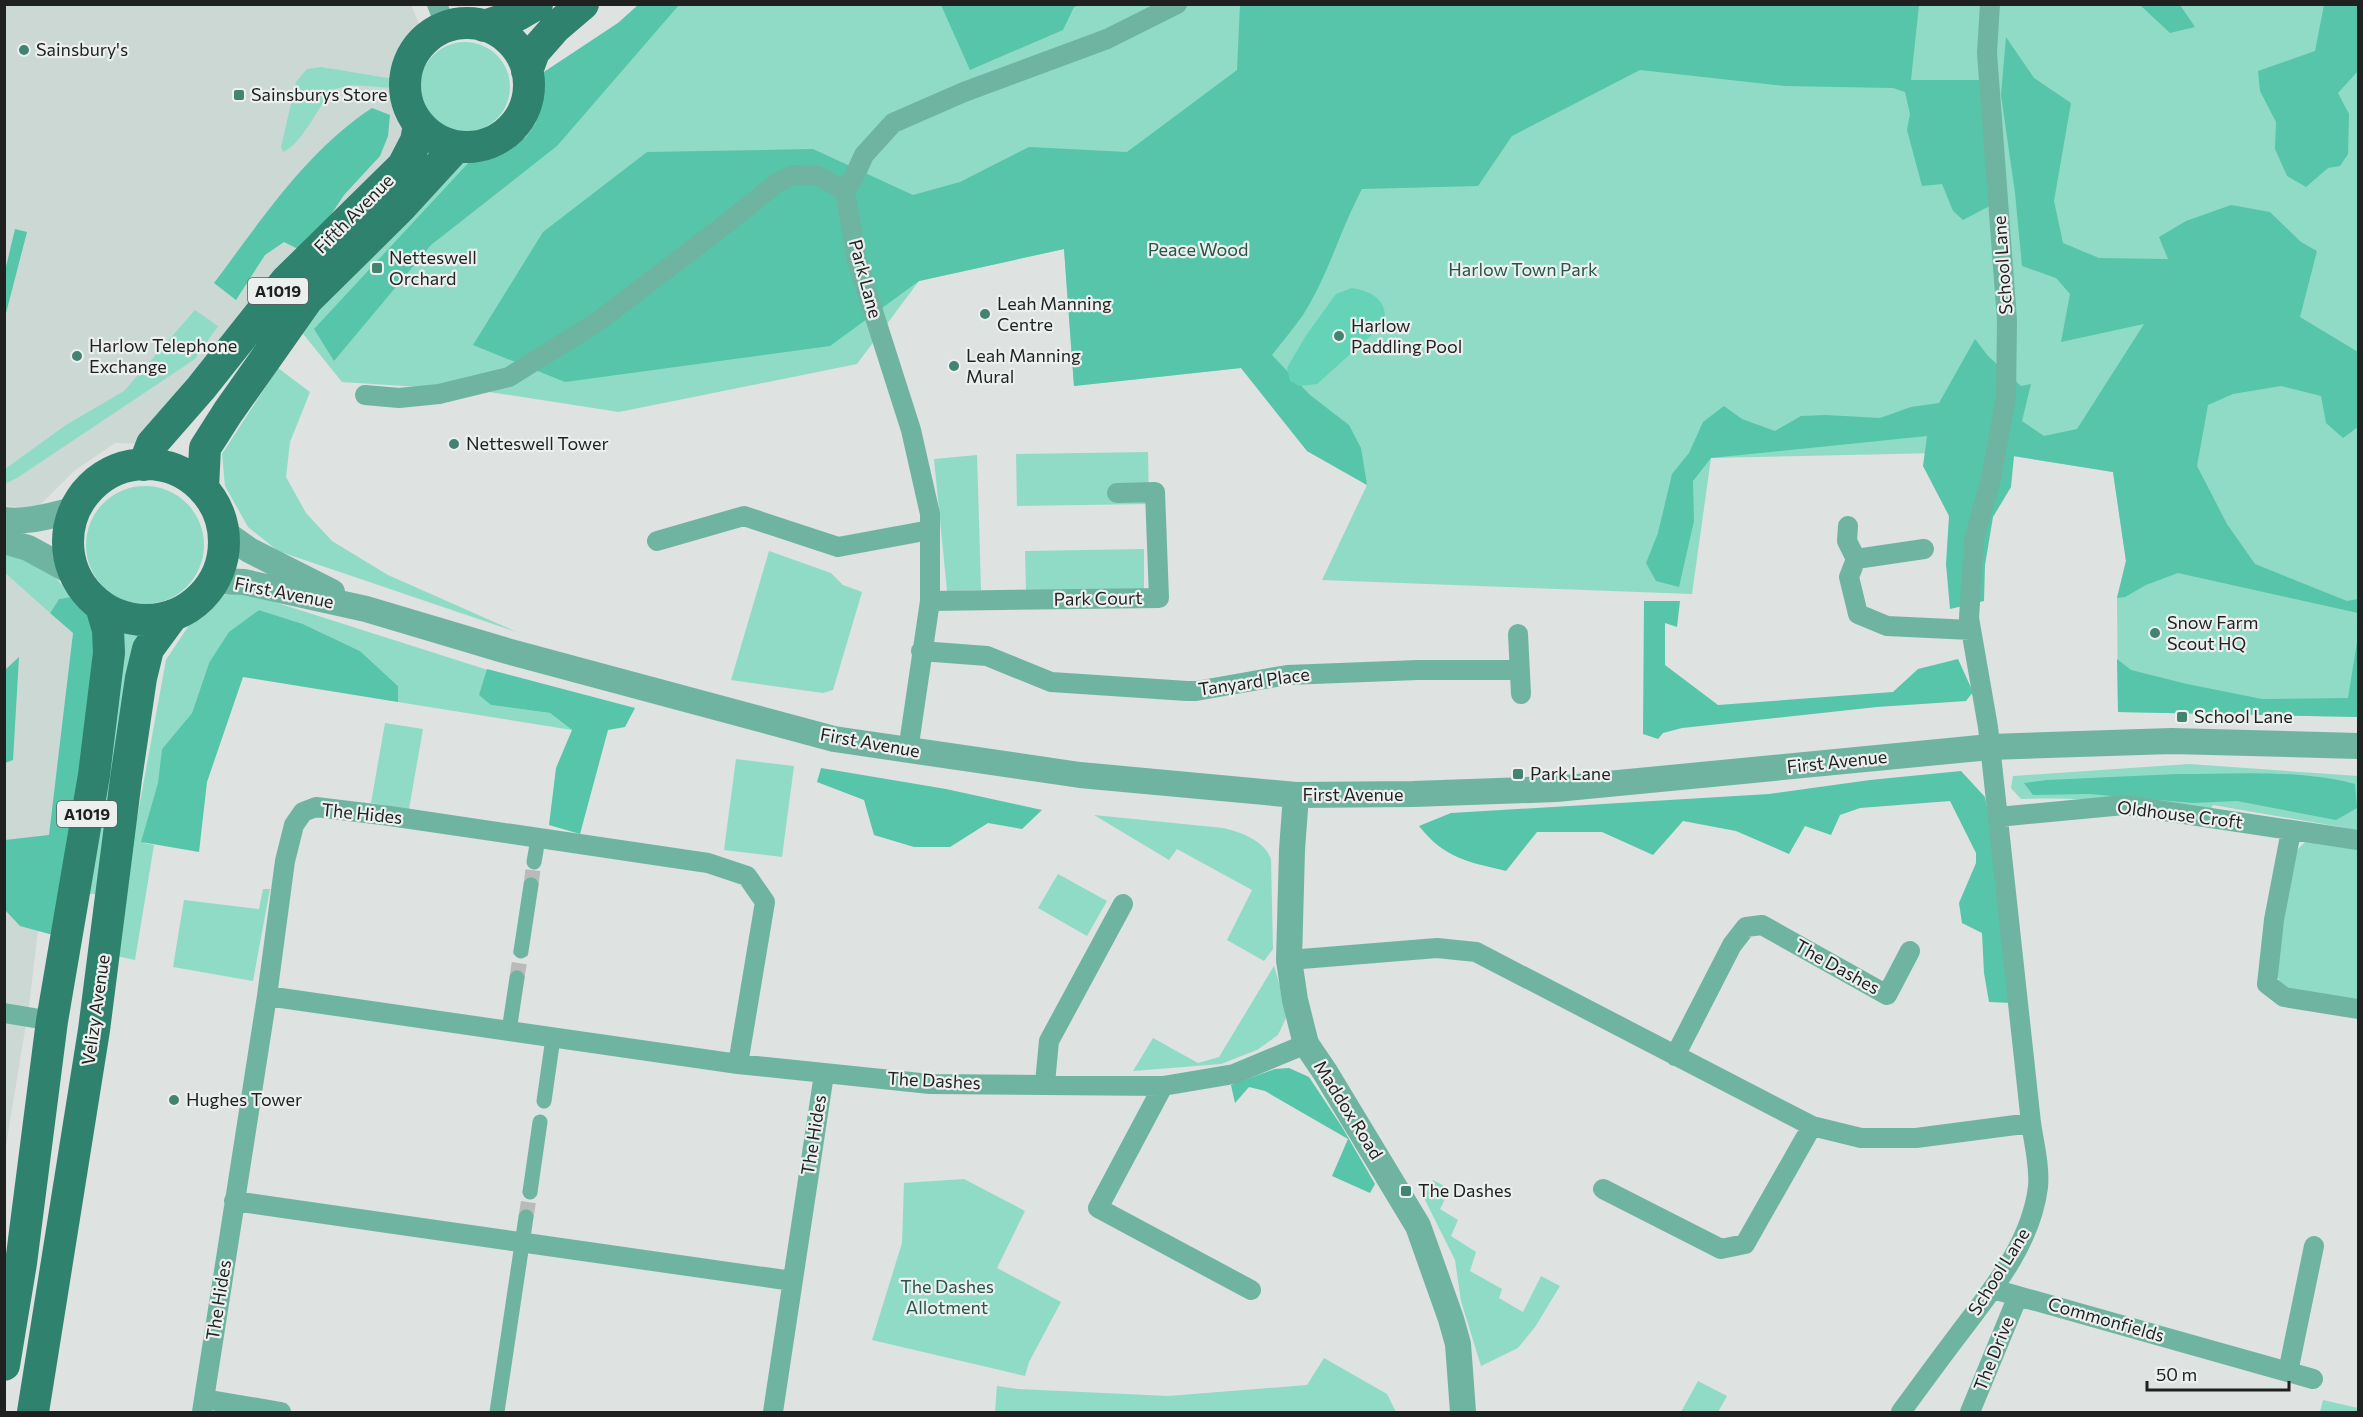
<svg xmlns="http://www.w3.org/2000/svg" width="2363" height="1417" viewBox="0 0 2363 1417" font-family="Commissioner,sans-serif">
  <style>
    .built { fill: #cbd8d4 }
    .green { fill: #90dbc6 }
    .forest { fill: #56c5a9 }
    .water { fill: #65d3b7 }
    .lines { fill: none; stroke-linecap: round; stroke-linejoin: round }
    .pedestrian-tunnel { stroke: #b8bbba; stroke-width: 15; stroke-dasharray: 15 8; stroke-linecap: butt }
    .pedestrian { stroke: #6fb4a1; stroke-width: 15 }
    .minor { stroke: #6fb4a1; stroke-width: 20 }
    .tertiary { stroke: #6fb4a1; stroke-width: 26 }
    .primary { stroke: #2e826e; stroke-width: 32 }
    .poi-dot { fill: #428372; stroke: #ebefee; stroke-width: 2 }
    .labels { text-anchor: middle; stroke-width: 4.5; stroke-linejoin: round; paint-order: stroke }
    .shield { fill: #ebefee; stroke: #5c5e5e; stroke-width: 1.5 }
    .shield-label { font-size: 16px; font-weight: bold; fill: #1f2020 }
    .poi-label { font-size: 18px; fill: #1f2020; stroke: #ebefee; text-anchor: start }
    .street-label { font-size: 18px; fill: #1f2020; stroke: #ebefee }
    .park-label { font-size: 18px; fill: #265549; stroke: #ebefee }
  </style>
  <rect width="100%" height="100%" fill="#dee2e0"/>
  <path class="built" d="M5,5h406l12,28 -18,56 14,36 -267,319 -37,-1 -41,28 -37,37 -32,-2z
    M5,573l68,60 -44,373 -24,145z"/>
  <path class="green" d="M639,5h1719v712l-240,-5 -1,-114 9,-37 -13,-89 -127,-20 -275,6 -19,136 -370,-14 45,-95 -60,-34 -66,-83 -167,18 -10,-137 -145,32 -62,83 -238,48 -136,-21 -141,-9 -42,-52 156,-183c15,0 38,4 52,1 32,-8 32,-50 36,-76l74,-49z
    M420 87a45 45 0 1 1 90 0a45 45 0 1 1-90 0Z
    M321,67l73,12 -2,9 -40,-3 -21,5c-12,17 -30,55 -48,62l-2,-5 15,-65 11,-13z
    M195,310l23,16 -23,33 -178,119 -12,6v-15l61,-44 58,-34z
    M278,368l32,24 -20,50 -4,35 20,36 26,28 56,34 129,57 -239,-81 -30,-24 -23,-41 -3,-32z
    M1148,452l1,52 -132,2 -1,-52z
    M977,455l4,135 -34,1 -13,-132z
    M86 545a59 59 0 1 1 118 0a59 59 0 1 1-118 0Z
    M5,549c30,12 47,18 65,48l-11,2 -9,14 -45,-40z
    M1144,549v40l-118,2 -1,-40z
    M769,551l62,22 12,12 19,7 -29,98 -10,3 -92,-13z
    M243,592l245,78 3,35 59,8 22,17 -174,-28v-16l-38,-35 -57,-27 -44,-14 -50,53 -17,50 -30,36 -3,34 -15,60 10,2 -19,115 -23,-5 54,-295 31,-47 22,-17z
    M124,631l12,4 13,1 -51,258h-11z
    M385,723l38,6 -14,80 -38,-6z
    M736,759l58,7 -12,91 -58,-7z
    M2189,764l169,12v54l-145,-25 -3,6c-63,-8 -125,-14 -189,-12l-10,-11 2,-12z
    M1094,815l129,13c18,4 42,13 48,31l2,90 -9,12 -37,-21 25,-50 -75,-41 -8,11z
    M2311,836l47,7v162l-67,-11 -10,-8 -6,-17 21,-118z
    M1058,874l49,27 -20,35 -49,-28z
    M263,889h7l-17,92 -80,-14 11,-67 75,9z
    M1274,966l11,37 1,15 -8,17 -21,15 -36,14 -88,7 20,-33 45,25 21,-6z
    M964,1179l61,32 -28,57 64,34 -32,60 -4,14 -153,-36 30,-97 2,-60z
    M1433,1180l17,9 -10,20 18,11 -7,16 25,16 -6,19 32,18 -3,9 24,14 18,-36 19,10 -25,41 -17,21 -37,18 -20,-65 -6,-41 -31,-62z
    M1324,1358l63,36 9,18h-401l2,-26 21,3 150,7 139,-11z
    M1698,1381l29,15 -9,16h-37z
    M2323,1400l35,8v4h-38z"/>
  <path class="forest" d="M638,5h41l-122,141 -126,99 -97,116 -20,-32 172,-185 23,4 17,-11 10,-14 8,-51 74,-49z
    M941,5h141l-8,2 -11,23 -93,40z
    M1240,5h679l-8,75h78l10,121 -36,19 -10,-9 -11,-27 -20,2 -15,-56 3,-16 -5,-22 -12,-4 -108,-2 -145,-16 -128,66 -34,50 -116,3c-22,41 -34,87 -59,126 -10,14 -21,27 -31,40l38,40 39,30 12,23 6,37 -60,-34 -66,-83 -167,18 -10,-137 -145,32 -89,65 -265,36 -92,-37 70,-113 104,-80 166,-3 100,46 47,-13 69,-35 98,5 110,-82z
    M2140,5h40l15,22 -25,6z
    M2324,5h34v66l-20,22 11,21 -1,40 -8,12 -12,2 -22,19 -19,-11 -12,-27 1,-27 -16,-31 -2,-20 57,-20z
    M2006,37l28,41 37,25 -17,98 9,42 36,15 69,1 -9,-22 27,-16 45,-16 39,7 31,30 16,9 -17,66 58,35v75l-15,11 -17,-15 -5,-27 -40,-10 -48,8 -25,11 -11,61 30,58 28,40 92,37 11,-2v14l-180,-40 -32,12 -21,12 -8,1 9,-37 -13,-89 -99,-16 -3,31 -18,30 -8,48 -1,36 -34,8 -4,-45 3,-48 -26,-50 4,-30 -216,22 -18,23 1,40 -15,66 -23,-6 -10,-18 12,-30 14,-59 17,-21 14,-31 21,-16 18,13 33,12 26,-15 25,-1 54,3 31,-11 28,-4 36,-64 13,17 33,30 10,-2 -9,37 22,15 33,-7 67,-105 -83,18 9,-48 -14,-16 -34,-12 -7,-73 -14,-98z
    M372,108l18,7 -2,21 -8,20 -36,39 -31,47 -13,8 -16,-8 -19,13 -29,45 -22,-17c46,-61 93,-133 158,-175z
    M15,229l12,3 -22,85v-46z
    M70,597l27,26 9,22 -53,290 -33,-9 -15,-16v-70l44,-5 24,-202 -23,-20 9,-14z
    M1644,601h36l-3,26 -12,-4v42l53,40 175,-13 25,-23 40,-10 15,33 -7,9 -89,6 -195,21 -19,5 -5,6 -15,-5z
    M259,610l44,14 57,27 38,35v16l-155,-25 -36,105 -8,70 -58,-10 17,-59 4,-34 30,-36 17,-50 20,-31z
    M2358,636v81l-240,-5 -1,-53 14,11 56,14 75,15 86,-1z
    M19,657l-6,103 -8,3v-93z
    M487,669l148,39 -10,19 -17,3 -28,104 -31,-9 7,-57 16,-38 -22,-17 -59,-8 -12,-10z
    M821,768l125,21 96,21 -20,19 -34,-6 -38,24h-36l-40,-12 -10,-35 -47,-18z
    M1961,771l24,26 10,52 17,154 -23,-1 -5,-29 -2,-40 -20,-10 -3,-20 17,-40v-10l-26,-52 -90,7 -20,7 -9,20 -26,-9 -16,28 -53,-23 -53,-10 -30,34 -51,-23h-65l-31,39c-37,-9 -61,-12 -87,-45l32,-13 318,-19 101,-14z
    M2177,774c59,0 121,-5 178,10l2,24 -21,12 -99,-19 -44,2 -104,-9 -56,1 -9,-12 23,-3z
    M1289,1068l20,9 33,50 33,57 -5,9 -38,-17 16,-37 -83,-48 -16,-4 -14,16 -4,-18 44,-16z"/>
  <path class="water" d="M1352,288c20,3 37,13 32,36l-67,60 -18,2 -9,-5 -3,-13 18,-31 31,-43z"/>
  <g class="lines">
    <path class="pedestrian-tunnel" d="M531,885l3,-23
      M517,978l4,-27
      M526,1217l4,-25"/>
    <path class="pedestrian" d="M534,862l4,-23
      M521,951l10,-66
      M509,1031l8,-53
      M544,1101l9,-63
      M530,1192l10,-70
      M497,1412l29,-195"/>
    <path class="minor" d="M437,4l9,23
      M365,395l34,3 40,-4 70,-17 88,-55 125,-95 55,-44 16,-8 25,1 27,15
      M1848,526l-1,15 9,18
      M657,541l87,-25 94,31 92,-17
      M1924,549l-68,10 -7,18 9,37 29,12 84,4
      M930,601l229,-3 -4,-106 -38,1
      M1518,634l3,60
      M921,651l66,5 64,26 136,9h9l91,-16 131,-5h102
      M908,751l22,-150v-87l-19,-84 -54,-169 -12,-70 9,-14 10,-22 29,-32 71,-31 143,-53 70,-35
      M1998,817l126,-12 234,35
      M2291,831l-17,89 -7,64 17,13 74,12
      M1289,960l148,-12 39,4 336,174 49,12h55l115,-15
      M267,996l471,68 192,20 233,2 71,-12 72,-30
      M4,1013l48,8
      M1675,1056l57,-111 14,-18 16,-2 125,70 23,-44
      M1045,1083l4,-42 74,-137
      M1163,1086l-65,122 153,82
      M1603,1189l118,60 24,-5 67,-118
      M234,1201l558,80
      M1993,1289l295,83 26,-126
      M2288,1372l25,7
      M204,1399l77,13
      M202,1412l65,-416 18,-135 9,-36 9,-13 13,-5 74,9 318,47 39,13 18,26 -27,162
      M773,1412l51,-338
      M1901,1412c19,-26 38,-52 57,-77 34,-45 73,-91 80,-148 2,-21 -4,-43 -7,-64l-43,-396 -19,-109 5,-78 17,-61 15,-83 1,-76 -20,-267 3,-49
      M1970,1412l48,-116"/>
    <path class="tertiary" d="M4,520c25,3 47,-5 71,-10
      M225,533l24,17 83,42
      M4,541l24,7 44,24
      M205,593l12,-12 27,1 122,27 141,42 327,88 246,36 216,20 117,-1 143,-5 434,-42 182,-6 186,5
      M1296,795l-4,55 -3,110 6,40 11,44 19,28 93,154 33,93 7,25 5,68"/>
    <path class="primary" d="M405 85a62 62 0 1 1 124 0a62 62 0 1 1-124 0Z
      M484,26l34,-11 19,-11
      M527,71l7,-19 22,-25 27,-23
      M68 542a78 78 0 1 1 156 0a78 78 0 1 1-156 0Z
      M144,465l8,-21 49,-56 85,-107 117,-115 13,-25 3,-16
      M203,488l2,-40 23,-36 79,-112 93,-92 56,-61
      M4,1365l17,-102 31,-242 42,-246 15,-122 -1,-23 -7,-24
      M33,1412l61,-382 32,-251 15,-101 7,-29 25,-34"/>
  </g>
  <g class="poi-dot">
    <circle cx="24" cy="50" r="6"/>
    <rect x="233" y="89" width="12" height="12" rx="3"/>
    <rect x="371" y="262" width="12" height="12" rx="3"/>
    <circle cx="985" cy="314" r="6"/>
    <circle cx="1339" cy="336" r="6"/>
    <circle cx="77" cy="356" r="6"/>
    <circle cx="954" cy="366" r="6"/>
    <circle cx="454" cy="444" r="6"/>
    <circle cx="2155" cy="633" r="6"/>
    <rect x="2176" y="711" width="12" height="12" rx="3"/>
    <rect x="1512" y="768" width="12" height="12" rx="3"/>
    <circle cx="174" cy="1100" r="6"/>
    <rect x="1400" y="1185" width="12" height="12" rx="3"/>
  </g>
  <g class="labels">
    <g class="shield">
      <rect x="248" y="278" width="60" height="26" rx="4.5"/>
      <rect x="57" y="801" width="60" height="26" rx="4.5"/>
    </g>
    <g class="shield-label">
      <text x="278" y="297">A1019</text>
      <text x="87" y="820">A1019</text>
    </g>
    <g class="poi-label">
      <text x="36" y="56">Sainsbury's</text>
      <text x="251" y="101">Sainsburys Store</text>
      <text x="389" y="264">Netteswell<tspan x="389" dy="21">Orchard</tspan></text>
      <text x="997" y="310">Leah Manning<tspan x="997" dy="21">Centre</tspan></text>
      <text x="1351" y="332">Harlow<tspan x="1351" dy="21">Paddling Pool</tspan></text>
      <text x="89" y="352">Harlow Telephone<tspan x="89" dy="21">Exchange</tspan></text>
      <text x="966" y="362">Leah Manning<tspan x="966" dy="21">Mural</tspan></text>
      <text x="466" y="450">Netteswell Tower</text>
      <text x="2167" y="629">Snow Farm<tspan x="2167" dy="21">Scout HQ</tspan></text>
      <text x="2194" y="723">School Lane</text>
      <text x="1530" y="780">Park Lane</text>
      <text x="186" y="1106">Hughes Tower</text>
      <text x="1418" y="1197">The Dashes</text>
    </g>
    <g class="street-label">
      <text transform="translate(354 214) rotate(-45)" y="6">Fifth Avenue</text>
      <text transform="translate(2003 265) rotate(-94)" y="6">School Lane</text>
      <text transform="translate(865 279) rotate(75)" y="6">Park Lane</text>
      <text transform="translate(284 593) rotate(11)" y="6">First Avenue</text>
      <text transform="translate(1098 599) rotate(-1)" y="6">Park Court</text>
      <text transform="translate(1254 682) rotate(-8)" y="6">Tanyard Place</text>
      <text transform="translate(870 743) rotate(10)" y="6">First Avenue</text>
      <text transform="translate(1837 762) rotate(-6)" y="6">First Avenue</text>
      <text x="1353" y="801">First Avenue</text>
      <text transform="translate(362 814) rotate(6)" y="6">The Hides</text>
      <text transform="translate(2180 815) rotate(7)" y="6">Oldhouse Croft</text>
      <text transform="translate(1837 967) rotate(29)" y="6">The Dashes</text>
      <text transform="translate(96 1010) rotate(-82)" y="6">Velizy Avenue</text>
      <text transform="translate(934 1081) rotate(3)" y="6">The Dashes</text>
      <text transform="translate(1348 1110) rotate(58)" y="6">Maddox Road</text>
      <text transform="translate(814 1135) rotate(-81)" y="6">The Hides</text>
      <text transform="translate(1999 1272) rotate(-58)" y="6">School Lane</text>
      <text transform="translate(219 1300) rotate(-81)" y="6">The Hides</text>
      <text transform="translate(2106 1320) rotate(16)" y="6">Commonfields</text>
      <text transform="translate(1994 1354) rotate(-68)" y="6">The Drive</text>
    </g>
    <g class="park-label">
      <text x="1198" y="256">Peace Wood</text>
      <text x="1523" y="276">Harlow Town Park</text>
      <text x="947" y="1293">The Dashes<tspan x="947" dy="21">Allotment</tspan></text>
    </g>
  </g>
  <rect width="2363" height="1417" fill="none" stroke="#1f2020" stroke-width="12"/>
  <path d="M2147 1381v9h142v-9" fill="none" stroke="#1f2020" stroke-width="3"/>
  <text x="2156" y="1381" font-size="18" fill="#1f2020" stroke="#ebefee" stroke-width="4.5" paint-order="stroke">50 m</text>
</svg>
